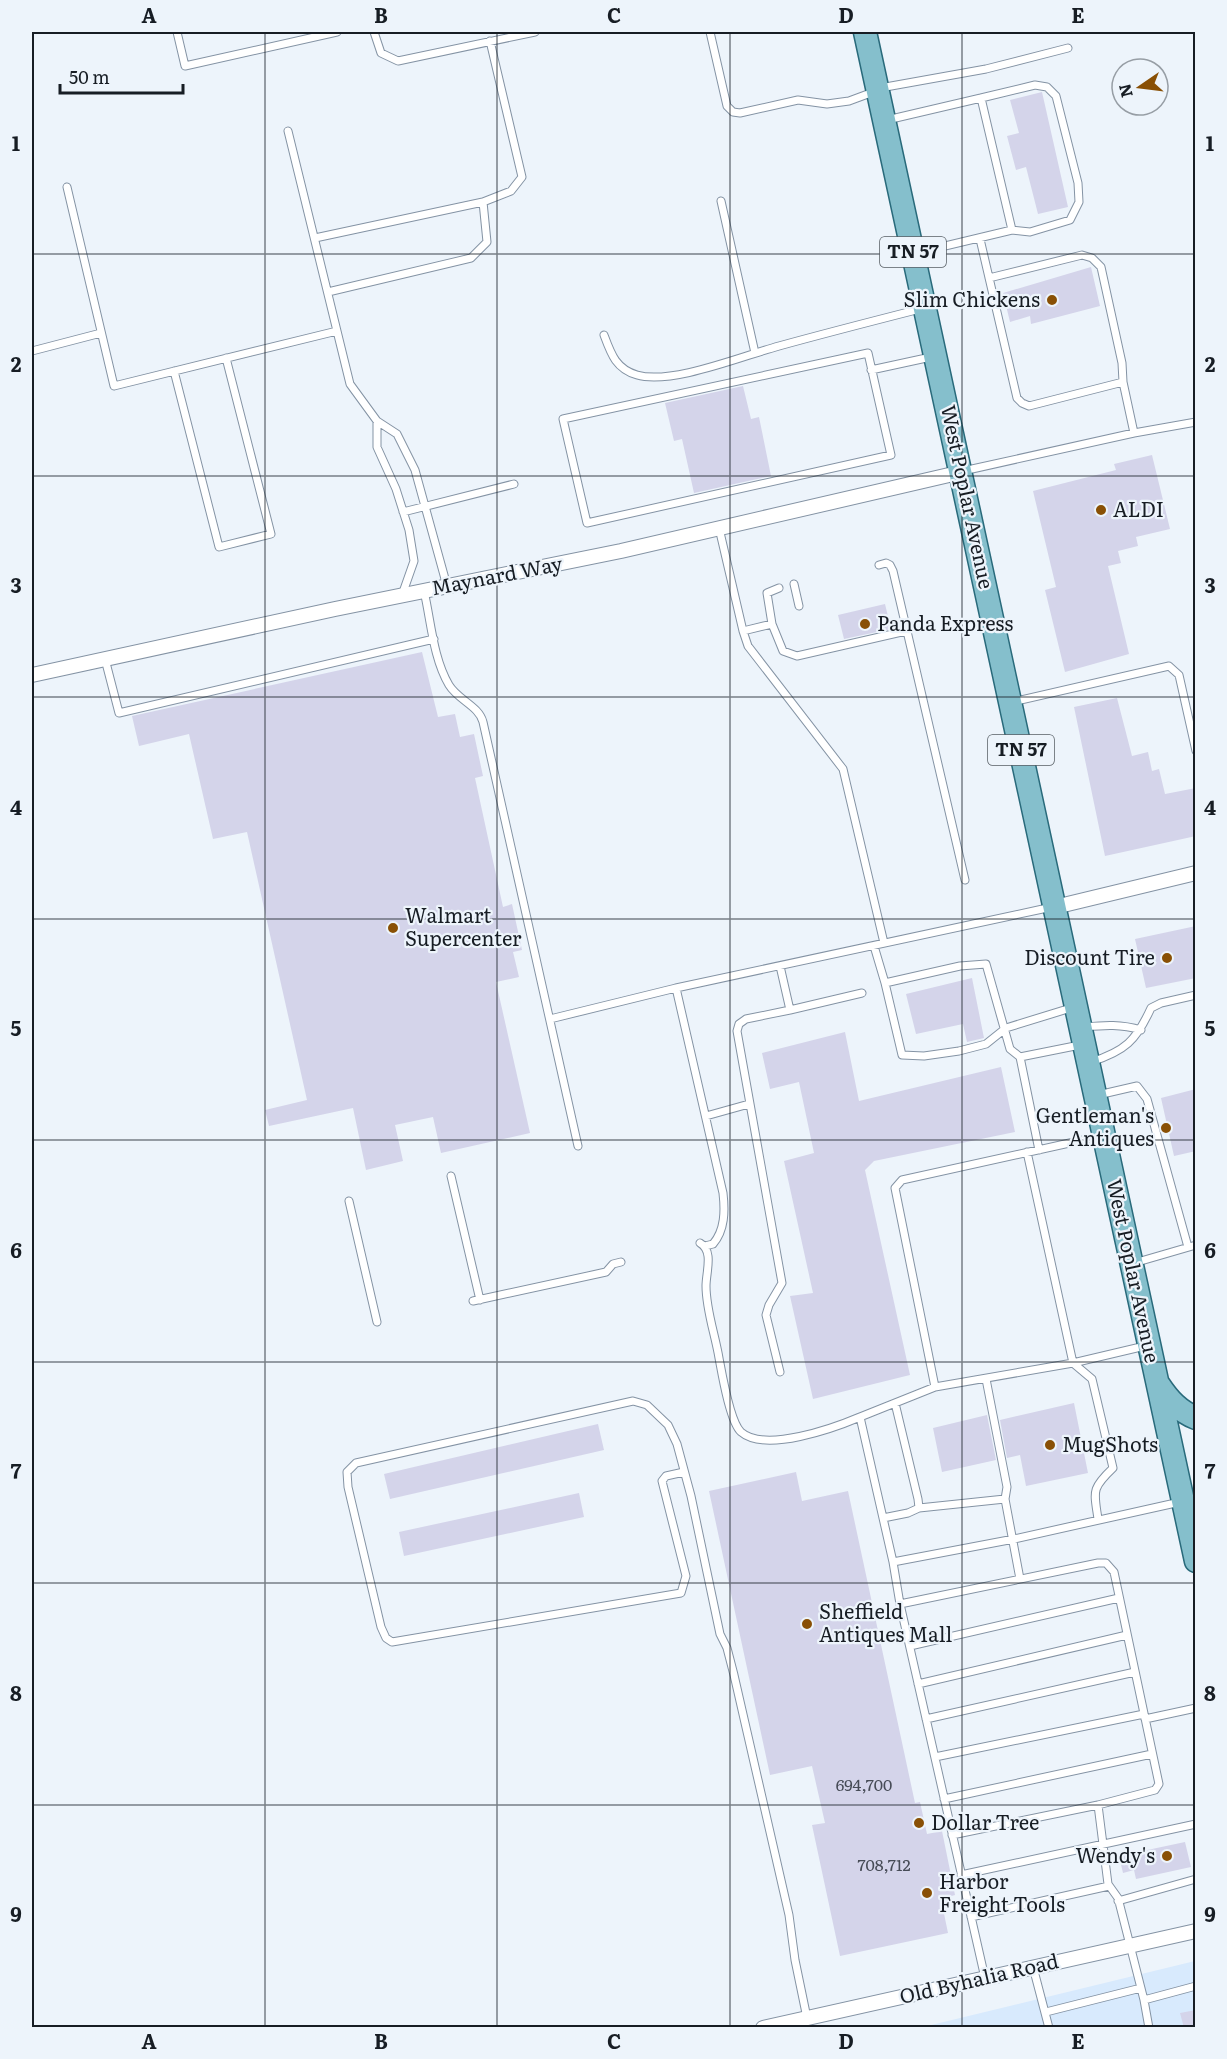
<svg xmlns="http://www.w3.org/2000/svg" width="1227" height="2059" viewBox="0 0 1227 2059" font-family="Literata,serif">
  <style>
    .built { fill: #d8eafd }
    .building { fill: #d4d4ea }
    .lines { fill: none; stroke-linecap: round; stroke-linejoin: round }
    .lane-casing { stroke: #8493a4; stroke-width: 9 }
    .street-casing { stroke: #8493a4; stroke-width: 16 }
    .primary-casing { stroke: #296a7b; stroke-width: 25 }
    .lane { stroke: #fff; stroke-width: 7 }
    .street { stroke: #fff; stroke-width: 14 }
    .primary { stroke: #85bfcc; stroke-width: 22 }
    .grid { fill: none; stroke: #171d24; stroke-width: 1.5; stroke-opacity: 0.55 }
    .poi-dot { fill: #895005; stroke: #edf4fb; stroke-width: 2 }
    .labels { text-anchor: middle; stroke-width: 4.5; stroke-linejoin: round; paint-order: stroke }
    .number-label { font-size: 16px; fill: #464b56 }
    .shield { fill: #edf4fb; stroke: #575e64; stroke-width: 1.5 }
    .shield-label { font-size: 18px; font-weight: bold; fill: #171d24 }
    .poi-label { font-size: 20px; fill: #171d24; stroke: #edf4fb; text-anchor: start }
    .street-label { font-size: 20px; fill: #171d24; stroke: #edf4fb }
    .neatline { fill: none; stroke: #171d24; stroke-width: 2 }
    .grid-label { font-size: 20px; text-anchor: middle; font-weight: bold; fill: #171d24 }
  </style>
  <rect width="100%" height="100%" fill="#edf4fb"/>
  <path class="built" d="M1195,1961v66h-272z"/>
  <path class="building" d="M1042,92l26,115 -30,7 -12,-47 -10,3 -9,-34 12,-3 -9,-33z
    M1091,267l9,39 -69,18 -1,-8 -20,6 -7,-29z
    M743,386l8,33 8,-2 12,59 -77,17 -12,-54 -8,2 -9,-38z
    M1152,455l18,74 -34,8 2,9 -20,5 3,12 -13,3 21,88 -64,18 -20,-82 11,-3 -23,-96 83,-21 -2,-6z
    M885,604l6,25 -47,10 -6,-24z
    M422,652l16,65 17,-3 5,23 14,-3 9,42 -8,2 28,129 9,-3 10,46 -9,2 6,25 -23,5 34,151 -89,20 -8,-36 -38,8 8,36 -37,9 -13,-62 -84,18 -4,-16 42,-10 -60,-268 -34,7 -24,-105 -50,12 -7,-30z
    M1117,698l15,58 16,-4 4,19 7,-2 6,25 31,-6v48l-91,20 -31,-149z
    M1196,926v52l-50,10 -11,-49z
    M972,978l12,60 -17,4 -4,-18 -47,10 -10,-40z
    M845,1032l14,69 142,-34 14,65 -141,29 -9,9 45,205 -97,24 -23,-103 23,-3 -29,-132 30,-8 -15,-71 -29,7 -8,-36z
    M1196,1089v62l-22,5 -13,-58z
    M1074,1403l14,70 -62,13 -6,-31 -13,3 -7,-38z
    M987,1415l9,45 -54,12 -9,-44z
    M598,1424l6,26 -214,49 -6,-25z
    M796,1472l6,29 46,-10 67,312 5,-1 7,32 15,-3 13,64 -14,4 7,34 -108,23 -28,-131 13,-2 -13,-57 -42,9 -61,-284z
    M579,1493l5,24 -180,39 -5,-24z
    M1185,1842l6,25 -55,12 -2,-9 -11,3 -4,-17z
    M1196,2010v18h-12l-4,-15z"/>
  <g class="lines">
    <defs>
      <path id="lane" d="M177,32l8,34 152,-34
        M374,32l7,21 17,8 137,-29
        M710,32l17,74 6,6 7,1 58,-13 29,4 22,-3 27,-10
        M880,88l106,-19 82,-21
        M981,98l54,-13 12,2 9,9 22,87 1,19 -9,18 -40,12 -18,-2
        M887,120l94,-22 31,132 -96,23
        M288,131l62,253 27,37 20,13 18,36 32,116
        M67,187l47,199 223,-55
        M721,201l34,152
        M315,238l168,-36
        M980,239l37,159 5,5 7,3 94,-24
        M989,278l93,-23 10,3 9,9 21,96 1,19 11,51
        M328,292l143,-34 16,-16 -4,-40 28,-11 11,-14 -32,-136
        M604,335c7,19 12,34 33,40 35,10 105,-19 142,-29 47,-13 94,-25 141,-37
        M32,351l69,-18
        M868,353l23,102 -304,68 -24,-104z
        M871,370l60,-13
        M174,371l45,176 52,-13 -45,-176
        M377,421v26l19,42 13,41 5,31 -12,34
        M963,471l171,-38 62,-11
        M403,512l111,-28
        M719,528l24,103 5,15 95,123 41,174
        M879,565l7,-2 4,2 3,6 72,309
        M794,584l5,22
        M424,591c7,30 9,67 25,94 9,15 30,21 34,37l95,424
        M772,624l-5,-31 12,-5
        M743,631l29,-7 11,27 14,5 109,-25
        M105,659l14,54 315,-74
        M1012,702l157,-36 10,9 17,76
        M874,946l11,37 75,-17 26,-2 24,85 10,8 19,93
        M885,983l17,72 22,1 35,-5 27,-7 20,-16 68,-21
        M676,988l47,205c2,18 2,37 -10,51l-8,2
        M790,1010l72,-17
        M550,1019l126,-31 376,-81
        M1085,1027c20,-2 36,-3 56,3
        M1020,1057l60,-12
        M1091,1062c34,-11 45,-21 60,-54l10,-5 35,-8
        M1098,1095l39,-9 10,13 41,148
        M706,1116l43,-12
        M1027,1152l46,211 19,16 21,89c-22,21 -19,23 -15,51
        M451,1176l29,124
        M349,1201l28,121
        M700,1243c14,8 6,29 6,43 0,24 9,48 13,72 3,16 11,64 22,74 24,21 93,-4 119,-15
        M1134,1263l62,-18
        M473,1301l133,-29 7,-8 8,-2
        M780,1372l-14,-57 3,-10 13,-22 -45,-252 2,-7 7,-5 44,-9 -10,-44
        M986,1379l21,108 -2,12 15,80
        M935,1387l-40,-199 7,-8 199,-44
        M684,1472l-18,4 -4,5 24,95 -5,17 -289,49 -6,-4 -5,-11 -33,-140 -1,-15 9,-9 277,-62 14,4 21,20 9,19 14,52 29,138 7,14 7,27 55,240 6,45 12,58
        M919,1508l86,-9
        M883,1518l25,-5 11,-5 -1,-9 -23,-96
        M893,1562l-33,-145 75,-30 138,-24 72,-17
        M900,1604l-7,-42 121,-23 166,-37
        M910,1646l209,-48
        M918,1684l209,-49
        M926,1719l209,-47
        M1145,1719l51,-11
        M935,1757l209,-43
        M944,1799l208,-45
        M952,1835l146,-30
        M961,1875l235,-51
        M1118,1901l78,-22
        M971,1917l138,-31
        M1033,1967l16,61
        M985,1978l-85,-374 198,-41h8l8,9 45,212 -4,6 -57,15 10,79 10,14 26,102 52,-14
        M1144,2000l5,28
        M1046,2012l95,-24"/>
      <path id="street" d="M32,675l303,-66 286,-58 341,-79
        M1055,907l141,-34
        M763,2028l433,-97"/>
      <path id="primary" d="M865,32l331,1529
        M1159,1385c10,15 20,26 37,33"/>
    </defs>
    <use href="#lane" class="lane-casing"/>
    <use href="#street" class="street-casing"/>
    <use href="#primary" class="primary-casing"/>
    <use href="#lane" class="lane"/>
    <use href="#street" class="street"/>
    <use href="#primary" class="primary"/>
  </g>
  <path class="grid" d="M265,32v1996M497,32v1996M730,32v1996M962,32v1996M32,254h1164M32,476h1164M32,697h1164M32,919h1164M32,1140h1164M32,1362h1164M32,1583h1164M32,1805h1164"/>
  <g class="poi-dot">
    <circle cx="1052" cy="300" r="6"/>
    <circle cx="1101" cy="510" r="6"/>
    <circle cx="865" cy="624" r="6"/>
    <circle cx="393" cy="928" r="6"/>
    <circle cx="1167" cy="958" r="6"/>
    <circle cx="1166" cy="1128" r="6"/>
    <circle cx="1050" cy="1445" r="6"/>
    <circle cx="807" cy="1624" r="6"/>
    <circle cx="919" cy="1823" r="6"/>
    <circle cx="1167" cy="1856" r="6"/>
    <circle cx="927" cy="1893" r="6"/>
  </g>
  <g class="labels">
    <g class="number-label">
      <text x="864" y="1791">694,700</text>
      <text x="884" y="1871">708,712</text>
    </g>
    <g class="shield">
      <rect x="880" y="237" width="66" height="30" rx="4.5"/>
      <rect x="988" y="735" width="66" height="30" rx="4.5"/>
    </g>
    <g class="shield-label">
      <text x="913" y="258">TN 57</text>
      <text x="1021" y="756">TN 57</text>
    </g>
    <g class="poi-label">
      <text x="1040" y="307" text-anchor="end">Slim Chickens</text>
      <text x="1113" y="517">ALDI</text>
      <text x="877" y="631">Panda Express</text>
      <text x="405" y="923">Walmart<tspan x="405" dy="23">Supercenter</tspan></text>
      <text x="1155" y="965" text-anchor="end">Discount Tire</text>
      <text x="1154" y="1123" text-anchor="end">Gentleman's<tspan x="1154" dy="23">Antiques</tspan></text>
      <text x="1062" y="1452">MugShots</text>
      <text x="819" y="1619">Sheffield<tspan x="819" dy="23">Antiques Mall</tspan></text>
      <text x="931" y="1830">Dollar Tree</text>
      <text x="1155" y="1863" text-anchor="end">Wendy's</text>
      <text x="939" y="1889">Harbor<tspan x="939" dy="23">Freight Tools</tspan></text>
    </g>
    <g class="street-label">
      <text transform="translate(967 497) rotate(78)" y="7">West Poplar Avenue</text>
      <text transform="translate(497 576) rotate(-11)" y="7">Maynard Way</text>
      <text transform="translate(1133 1271) rotate(78)" y="7">West Poplar Avenue</text>
      <text transform="translate(979 1979) rotate(-13)" y="7">Old Byhalia Road</text>
    </g>
  </g>
  <rect width="1227" height="2059" fill="none" stroke="#edf4fb" stroke-width="66"/>
  <g transform="translate(1140 87) rotate(256)"><circle r="28" fill="#edf4fb" stroke="#979ea5" stroke-width="1.5"/>
  <path d="M0-4.5L10 22L0 15L-10 22Z" fill="#895005"/>
  <text y="-9" font-size="16" font-weight="bold" text-anchor="middle" fill="#171d24">N</text>
  </g>
  <path d="M60 84v9h123v-9" fill="none" stroke="#171d24" stroke-width="3"/>
  <text x="69" y="84" font-size="18" fill="#171d24" stroke="#edf4fb" stroke-width="4.5" paint-order="stroke">50 m</text>
  <rect x="33" y="33" width="1161" height="1993" class="neatline"/>
  <g class="grid-label">
    <text x="149" y="23">A</text>
    <text x="381" y="23">B</text>
    <text x="614" y="23">C</text>
    <text x="846" y="23">D</text>
    <text x="1078" y="23">E</text>
    <text x="16" y="151">1</text>
    <text x="1210" y="151">1</text>
    <text x="16" y="372">2</text>
    <text x="1210" y="372">2</text>
    <text x="16" y="593">3</text>
    <text x="1210" y="593">3</text>
    <text x="16" y="815">4</text>
    <text x="1210" y="815">4</text>
    <text x="16" y="1036">5</text>
    <text x="1210" y="1036">5</text>
    <text x="16" y="1258">6</text>
    <text x="1210" y="1258">6</text>
    <text x="16" y="1479">7</text>
    <text x="1210" y="1479">7</text>
    <text x="16" y="1701">8</text>
    <text x="1210" y="1701">8</text>
    <text x="16" y="1922">9</text>
    <text x="1210" y="1922">9</text>
    <text x="149" y="2049">A</text>
    <text x="381" y="2049">B</text>
    <text x="614" y="2049">C</text>
    <text x="846" y="2049">D</text>
    <text x="1078" y="2049">E</text>
  </g>
</svg>
